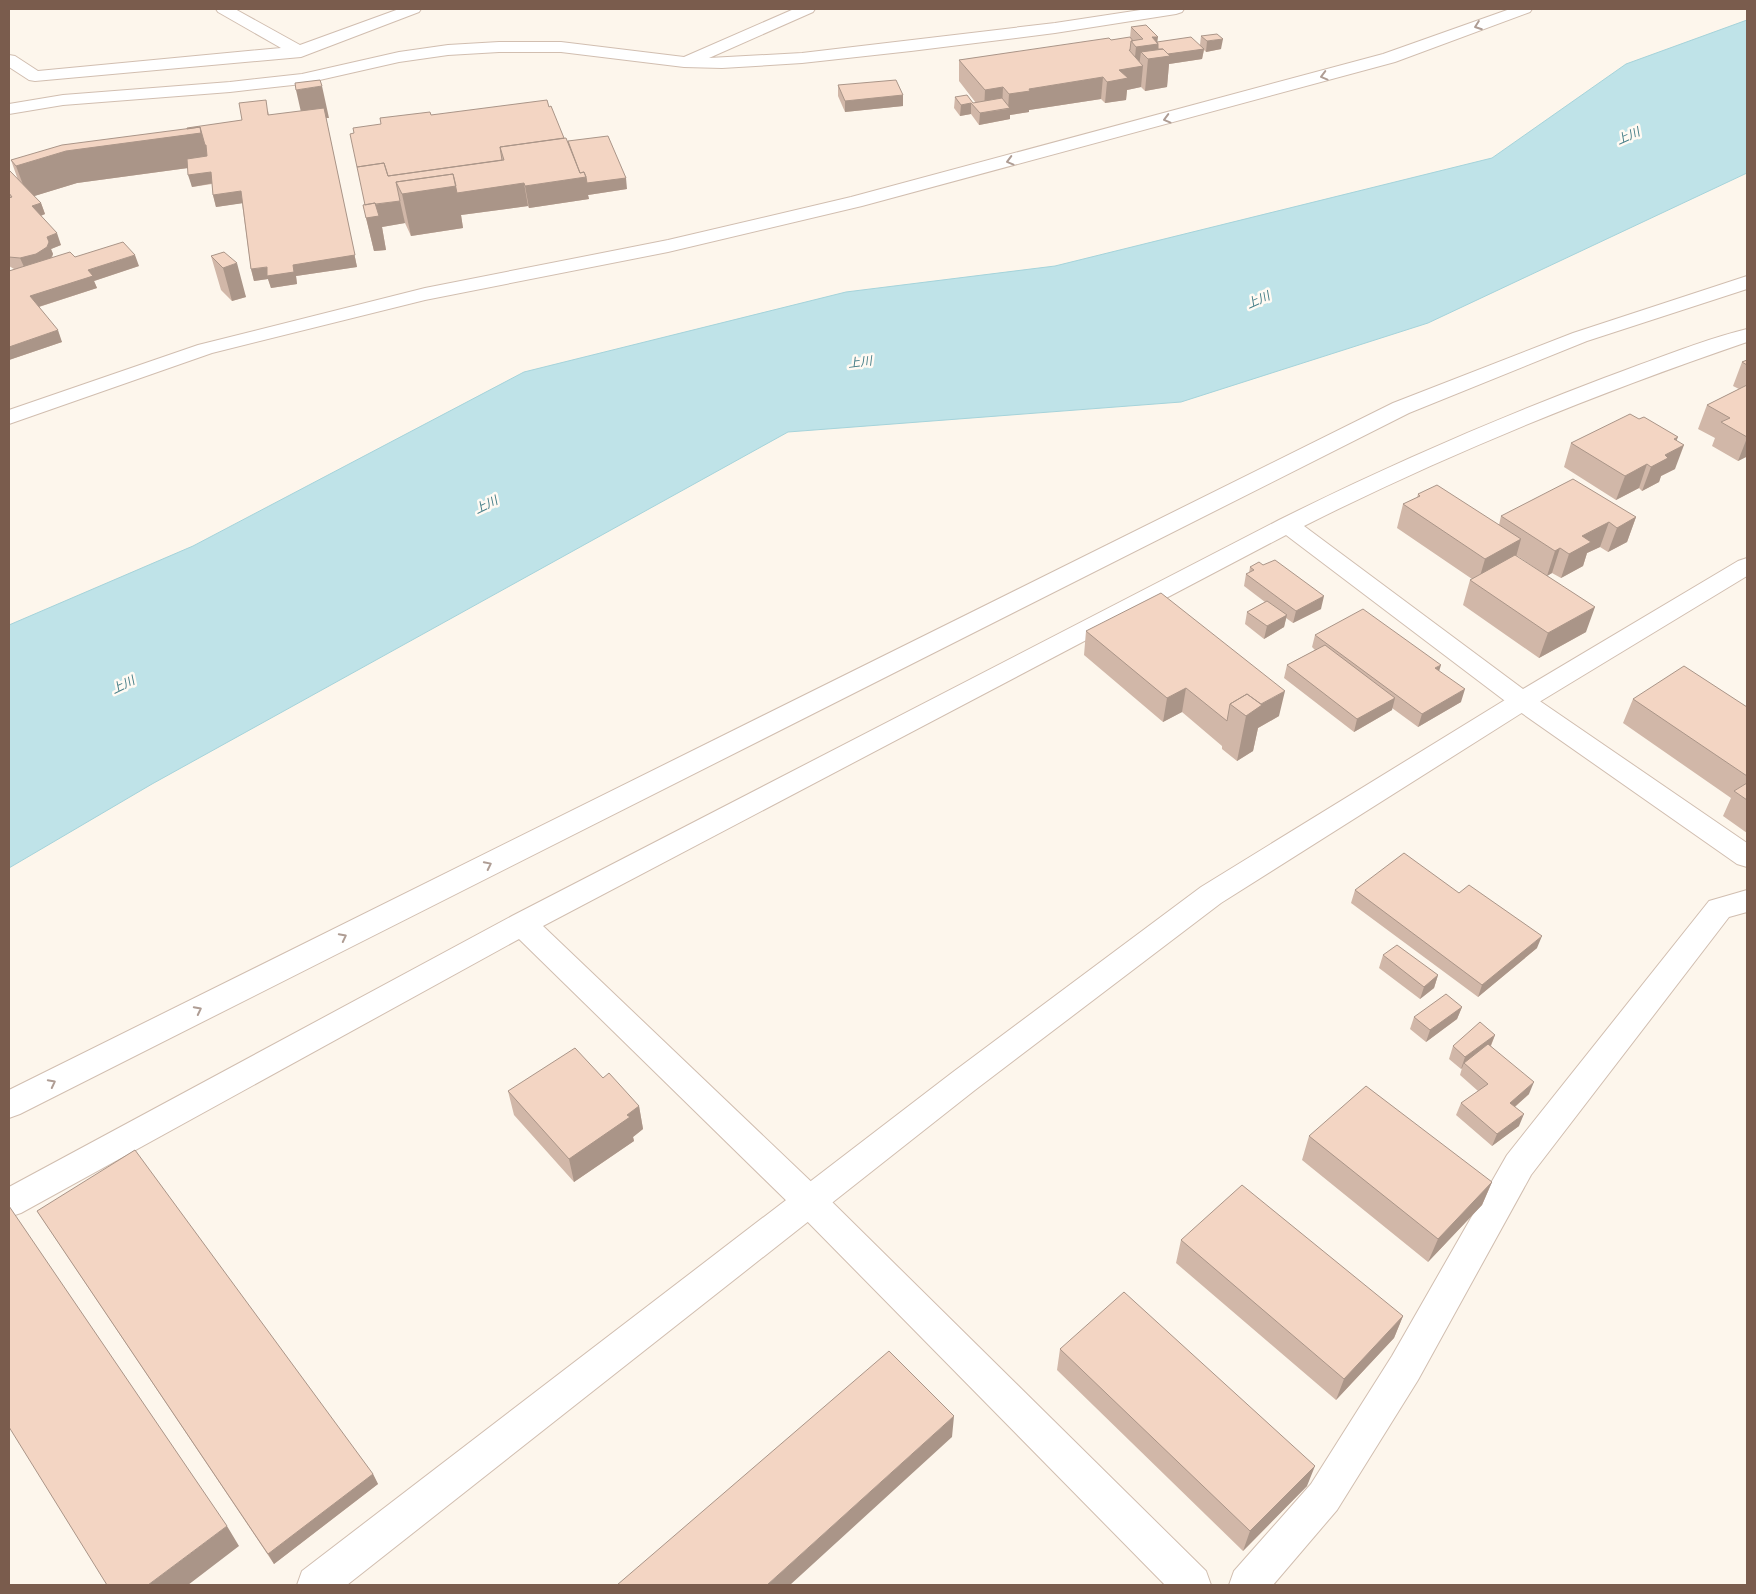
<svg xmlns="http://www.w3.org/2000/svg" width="1756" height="1594" viewBox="0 0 1756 1594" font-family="Overpass,'Noto Sans JP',sans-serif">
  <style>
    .water { fill: #bfe3e8; stroke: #a5d3da }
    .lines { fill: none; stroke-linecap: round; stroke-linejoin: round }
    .minor-casing { stroke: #d1beb0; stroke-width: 2 }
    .tertiary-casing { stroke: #d1beb0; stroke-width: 2 }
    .minor { fill: #fff; fill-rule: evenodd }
    .tertiary { fill: #fff; fill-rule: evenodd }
    .wall { fill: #d1b7a8 }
    .shaded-wall { fill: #aa9588 }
    .building { fill: #f3d5c3; stroke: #aa9588 }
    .oneway { stroke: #af9d94 }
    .labels { text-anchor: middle; stroke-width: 5; stroke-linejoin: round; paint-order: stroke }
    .far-water-label { font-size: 12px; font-style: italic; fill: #437c86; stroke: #fffaf3 }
  </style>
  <rect width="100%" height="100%" fill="#fdf6ec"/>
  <path class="water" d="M1747,20v153l-319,150 -247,79 -393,30 -636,352 -143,84v-243l184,-79 331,-174 322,-80 209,-26 437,-108 134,-94z"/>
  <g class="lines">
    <defs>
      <path id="minor" d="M216,9h19l65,36 99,-36h22l-2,3 -118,45 -266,24 -6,-1 -20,-13v-12l6,1 23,15 243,-23 -63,-36z
        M794,9h21l-2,3 -104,46 93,-5 253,-30 92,-14h37l-2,3 -6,2 -121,19 -144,18 -109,12 -80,5 -38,-1 -123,-15h-62l-51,3 -49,7 -97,22 -72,8 -167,13 -54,9v-10l54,-9 167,-13 72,-8 97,-22 49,-7 51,-3h62l123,15z
        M1510,9h22l-2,3 -135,50 -533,144 -194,46 -243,48 -213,53 -203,71v-14l189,-65 227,-57 243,-48 183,-43 532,-143z
        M1747,276v13l-160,52 -178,72 -1389,701 -11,4v-28l1384,-687 180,-70z
        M1747,329v13c-152,52 -300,112 -443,184l227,169 216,148v24l-10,-3 -224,-157 -227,-172 -743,391 279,266 384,379 5,14h-46l-367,-373 -279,-273 -498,274 -12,4v-30l503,-271 767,-396c106,-53 214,-100 325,-142 47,-17 95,-37 143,-49z
        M1747,890v22l-18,5 -198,258 -113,205 -81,130 -64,75h-44l5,-14 77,-87 81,-128 115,-201 202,-254z"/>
      <path id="tertiary" d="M1747,558v18l-216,131 -310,196 -246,187 -628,495h-50l5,-14 651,-499 248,-185 312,-192 225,-134z"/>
    </defs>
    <use href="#minor" class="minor-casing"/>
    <use href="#tertiary" class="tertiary-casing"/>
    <use href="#minor" class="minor"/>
    <use href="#tertiary" class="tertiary"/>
  </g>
  <path class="wall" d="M1131,27l26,15 43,3 1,-9 20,13 -15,3 -2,-2 -2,9 -33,5 -2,23 -22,4 -4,-4 -14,3 -1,10 -21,3 -4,-4 -72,11v2l-19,3v4l-31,6 -8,-11 -11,2 -6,-8 1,-11 18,6h3l-17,-22v-21l171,-22z
    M838,85l65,10v11l-58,6 -7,-16z
    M549,107l15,31 63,51 -39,6 1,4 -60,9 -1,-2 -67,9 2,13 -52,8 -6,-13 -23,4 4,23 -12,1 -11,-46h2l-11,-72 27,-9 50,-9z
    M268,111l1,4 60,3h-3l31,149 -61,9 1,8 -26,4 -3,-9 -14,2 -3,-12 -9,-66 -26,4 -3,-12 -1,-11 -20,3 -4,-19 -111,15 -43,13 7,7 4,11 -4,2 20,29 -10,4 2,5 -1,4 23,-1 64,9 -45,15 3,7 -58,19 23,35 -53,18v-89l5,-2 -5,-3v-95l9,9 -7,-20 176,-31 55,-9z
    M224,252l22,45 -14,4 -11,-11 -10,-34z
    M1747,360v98l-1,-1 -8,4 -26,-15 3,-8 -17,-9 9,-24 32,-16 -6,-3 9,-24z
    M1676,441l-1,28 -14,7 -2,6 -17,9 -3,-3 -23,12 -52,-33 7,-24z
    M1418,494l81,31 2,-9 135,1 -9,25 -19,10 -8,-5 -13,6 -4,13 -22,12 -9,-5 -5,3 -31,-21 70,77 -47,26 -76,-53 7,-25 2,-1 -75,-51 6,-24 14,-6z
    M1263,565l58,44 -28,14 -7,-5 -2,9 -20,12 -19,-15 2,-12 18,-10 -21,-16 2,-12 3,-1 1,-6z
    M1086,631l193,85 -21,12 -5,23 -16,10 -15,-12v-3l-40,-34 -19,10 -79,-67z
    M1315,635l124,36 22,31 -43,25 -26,-19v2l-38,22 -70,-54 3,-13 28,-15 -3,-3z
    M1633,699l114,8v126l-24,-17 8,-18 -108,-75z
    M1355,890l182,58 -59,49 -127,-94z
    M1383,955l55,20 -4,13 -14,11 -41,-31z
    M1462,1007l-5,12 -31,23 -16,-13 4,-12z
    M1495,1035l-4,11 38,48 -14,13 4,19 -27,20 -36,-31 5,-12 17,-12 -18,-16 2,-7 -1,1 -12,-10 4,-13z
    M603,1078l36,28 4,23 -10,8 1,4 -60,41 -60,-67 -6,-24z
    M1309,1136l183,46 -10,23 -54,57 -126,-102z
    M37,1211l336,263 5,10 -104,80z
    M1181,1240l222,76 -9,22 -58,62 -160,-137z
    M1060,1349l247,137 -64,65 -186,-181z"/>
  <path class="shaded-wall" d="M1152,37h6l-1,7 47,5 -2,10 -33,5 -2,23 -22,4 3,-32 -7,-7 -2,14h4l-2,21 -14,3 -1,10 -21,3 2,-21 12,-12 10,-20h1l-2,18 6,-1 2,-20z
    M1223,39l-2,10 -15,3 1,-11z
    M1103,77l-2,22 -72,11v2l-19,3v4l-31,6 1,-12 28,-4 1,-15 20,-5z
    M322,86l7,32h-3l31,149 -61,9 1,8 -26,4 -3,-9 -14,2 -3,-12 42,-4 10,-144 -7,-31z
    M1003,87l-1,22 -18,3 1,-22z
    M903,95v11l-58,6v-11z
    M971,103v11l-11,2 1,-11z
    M200,127l6,18 4,20 -133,18 -49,15 -12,-32 50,-15z
    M211,172l3,11 -22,4 -4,-12z
    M586,177l40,1 1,11 -39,6 1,4 -60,9 -4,-22z
    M524,183l4,23 -67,9 2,13 -52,8 -9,-42 -4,-9z
    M241,191l3,12 -28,4 -3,-12z
    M400,201l5,22 -23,4 4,23 -12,1 -8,-33v-12z
    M41,203l4,11 -8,3 -5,-11z
    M57,233l4,12 -10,4 2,5 -2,4 -26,11 -5,-11 27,-21z
    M135,255l4,11 -45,15 3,7 -62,20 -5,-12 58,-26z
    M237,263l9,34 -14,4 -9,-33z
    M58,330l4,12 -53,18v-13z
    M1678,437l-6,14 12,-6 -9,24 -14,7 -2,6 -17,9 9,-24 23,-28z
    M1747,438v16l-1,3 -8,4z
    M1647,464l-8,24 -23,12 9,-24z
    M1636,517l-9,25 -19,10 9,-24z
    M1609,522l-9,25 -13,6 -4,13 -22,12 8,-24 13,-18z
    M1521,539l-7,25 -36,19 7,-24z
    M1560,548l-8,25 -5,3 8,-25z
    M1324,596l-3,13 -28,14 3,-12z
    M1595,607l-9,25 -47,26 9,-25z
    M1287,615l-3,12 -20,12 3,-13z
    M1441,665l-4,13 -2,-10z
    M1186,688l-4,24 -19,10 4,-24z
    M1465,689l-4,13 -43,25 4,-13z
    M1285,691l-6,25 -21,12 -5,23 -16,10 9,-45 -3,-2z
    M1395,698l-3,12 -38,22 3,-13z
    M1542,936l-5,12 -59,49 4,-12z
    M1438,975l-4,13 -14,11 4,-12z
    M1462,1007l-5,12 -31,23 4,-12z
    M1495,1035l-5,12 -26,16 -2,5 -1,1 4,-12z
    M1534,1082l-5,12 -24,21 5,-12z
    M639,1106l4,23 -10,8 1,4 -60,41 -5,-23z
    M1524,1114l-5,12 -27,20 5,-12z
    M1492,1182l-10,23 -54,57 10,-23z
    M1403,1316l-9,22 -58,62 8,-21z
    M954,1416l-2,21 -162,148h-23z
    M1315,1466l-8,20 -64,65 7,-20z
    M373,1474l5,10 -104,80 -6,-10z
    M227,1526l12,20 -51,39h-40z"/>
  <path class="building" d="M1146,25l12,12h-6l6,7 -22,3 -5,-6 12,-2 -12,-12z
    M1217,34l6,5 -16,2 -6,-5z
    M1130,37l3,4h-2l-1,9h-1l14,16 -24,4 9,8 -21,4 -4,-5 -74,12 1,2 -21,3 -6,-7 -18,3 -26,-30 150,-22 2,2z
    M1191,37l13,12 -36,5 -5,-5h-5v-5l-1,-2z
    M1163,49l7,7 -22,3 -7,-7z
    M320,80l2,6 -26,4 -1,-7z
    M896,80l7,15 -58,6 -7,-16z
    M967,95l6,8 29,-5 8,10 -30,5 -9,-10 -10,2 -6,-8z
    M266,100l2,15 56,-7 31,147 -62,10 1,7 -27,4v-9l-16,2 -10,-78 -28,4 -2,-23 -23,3 -1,-16 20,-3 -1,-11h-1l-5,-18 -13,2v-1l55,-8 -3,-17z
    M547,100l2,7 2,-1 13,32 -64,9 2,13 -114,16 -4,-13 -27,4 -7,-33 4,-1 -1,-5 28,-4 -1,-6 50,-6 1,3z
    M200,127l1,6 -135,18 -50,15 -5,-6 51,-15z
    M608,136l18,42 -39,5 -1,-6 -2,-5 -4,1 -12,-32z
    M566,138l14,35 4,-1 2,5 -61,9 -1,-3 -67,10 -4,-19 -57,8 4,19 -24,3 -1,-1 -10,2 -8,-38 27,-4 4,13 116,-16 -4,-13z
    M9,171h1l31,32 -9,3 25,27 -10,4 2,5 -2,5 -11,7 -16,4 -11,-1v-59l3,-1 -3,-4z
    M453,174l3,12 -54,8 -6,-12z
    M375,203l4,13 -13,2 -3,-13z
    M123,242l12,13 -47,15 5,6 -63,20 28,34 -49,17v-76l61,-19 5,5z
    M224,252l13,11 -14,5 -12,-12z
    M1747,360v5l-5,-3z
    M1747,385v52l-26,-15 9,-4 -23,-13z
    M1630,414l9,5 5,-2 34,20 -4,2 10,6 -19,10 3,3 -17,9 -4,-3 -22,12 -54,-33z
    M1573,479l63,38 -19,11 -8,-6 -27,14 9,6 -22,12 -9,-6 -5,3 -54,-35z
    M1437,485l84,54 -36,20 -82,-55 17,-8 -2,-2z
    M1515,555l80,52 -47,26 -78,-53z
    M1275,560l49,36 -28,15 -50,-37 8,-4 -4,-3 9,-5 4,3z
    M1161,593l124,98 -24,13 -14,-10 -17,10 -3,17 -41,-33 -19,10 -81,-67z
    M1267,601l20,14 -20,11 -20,-14z
    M1363,609l78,56 -6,3 30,21 -43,25 -107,-79z
    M1325,645l70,53 -38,21 -70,-54z
    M1684,666l63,41v69l-114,-77z
    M1247,694l15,11 -16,11 -16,-12z
    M1747,783v17l-13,-9z
    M1404,853l55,40 10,-8 73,51 -60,49 -127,-95z
    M1397,945l41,30 -14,12 -41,-32z
    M1446,994l16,13 -32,23 -16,-13z
    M1480,1022l15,13 -30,22 -12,-11z
    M1488,1044l46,38 -24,21 14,11 -27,20 -36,-31 27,-19 -24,-21z
    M575,1048l28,30 6,-5 30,33 -12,9 3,2 -61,42 -61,-68z
    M1366,1086l126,96 -54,57 -129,-103z
    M135,1150l238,324 -105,80 -231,-343z
    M1242,1185l161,131 -59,63 -163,-139z
    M9,1206l218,320 -79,59h-41l-98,-158z
    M1124,1292l191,174 -65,65 -190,-182z
    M889,1351l65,65 -187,169h-150z"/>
  <defs><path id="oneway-chevron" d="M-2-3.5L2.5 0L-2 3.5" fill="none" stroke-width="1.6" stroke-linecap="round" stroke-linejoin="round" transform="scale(1.25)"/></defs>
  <g class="oneway">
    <use href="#oneway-chevron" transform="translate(1478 26) rotate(160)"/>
    <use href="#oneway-chevron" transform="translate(1324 76) rotate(165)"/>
    <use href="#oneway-chevron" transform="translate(1167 119) rotate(165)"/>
    <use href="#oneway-chevron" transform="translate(1010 161) rotate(165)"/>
    <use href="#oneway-chevron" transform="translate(488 865) rotate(-26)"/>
    <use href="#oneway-chevron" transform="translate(343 937) rotate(-27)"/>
    <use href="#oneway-chevron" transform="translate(198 1010) rotate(-27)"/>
    <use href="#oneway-chevron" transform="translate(52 1083) rotate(-27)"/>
  </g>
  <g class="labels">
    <g class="far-water-label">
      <text transform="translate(1628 136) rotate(-24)" y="4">上川</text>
      <text transform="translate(1258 300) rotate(-24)" y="4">上川</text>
      <text transform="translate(860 362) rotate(-7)" y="4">上川</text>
      <text transform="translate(486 505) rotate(-26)" y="4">上川</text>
      <text transform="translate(123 685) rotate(-26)" y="4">上川</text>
    </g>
  </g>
  <rect width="1756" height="1594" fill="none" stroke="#7a5c4d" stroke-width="20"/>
</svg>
